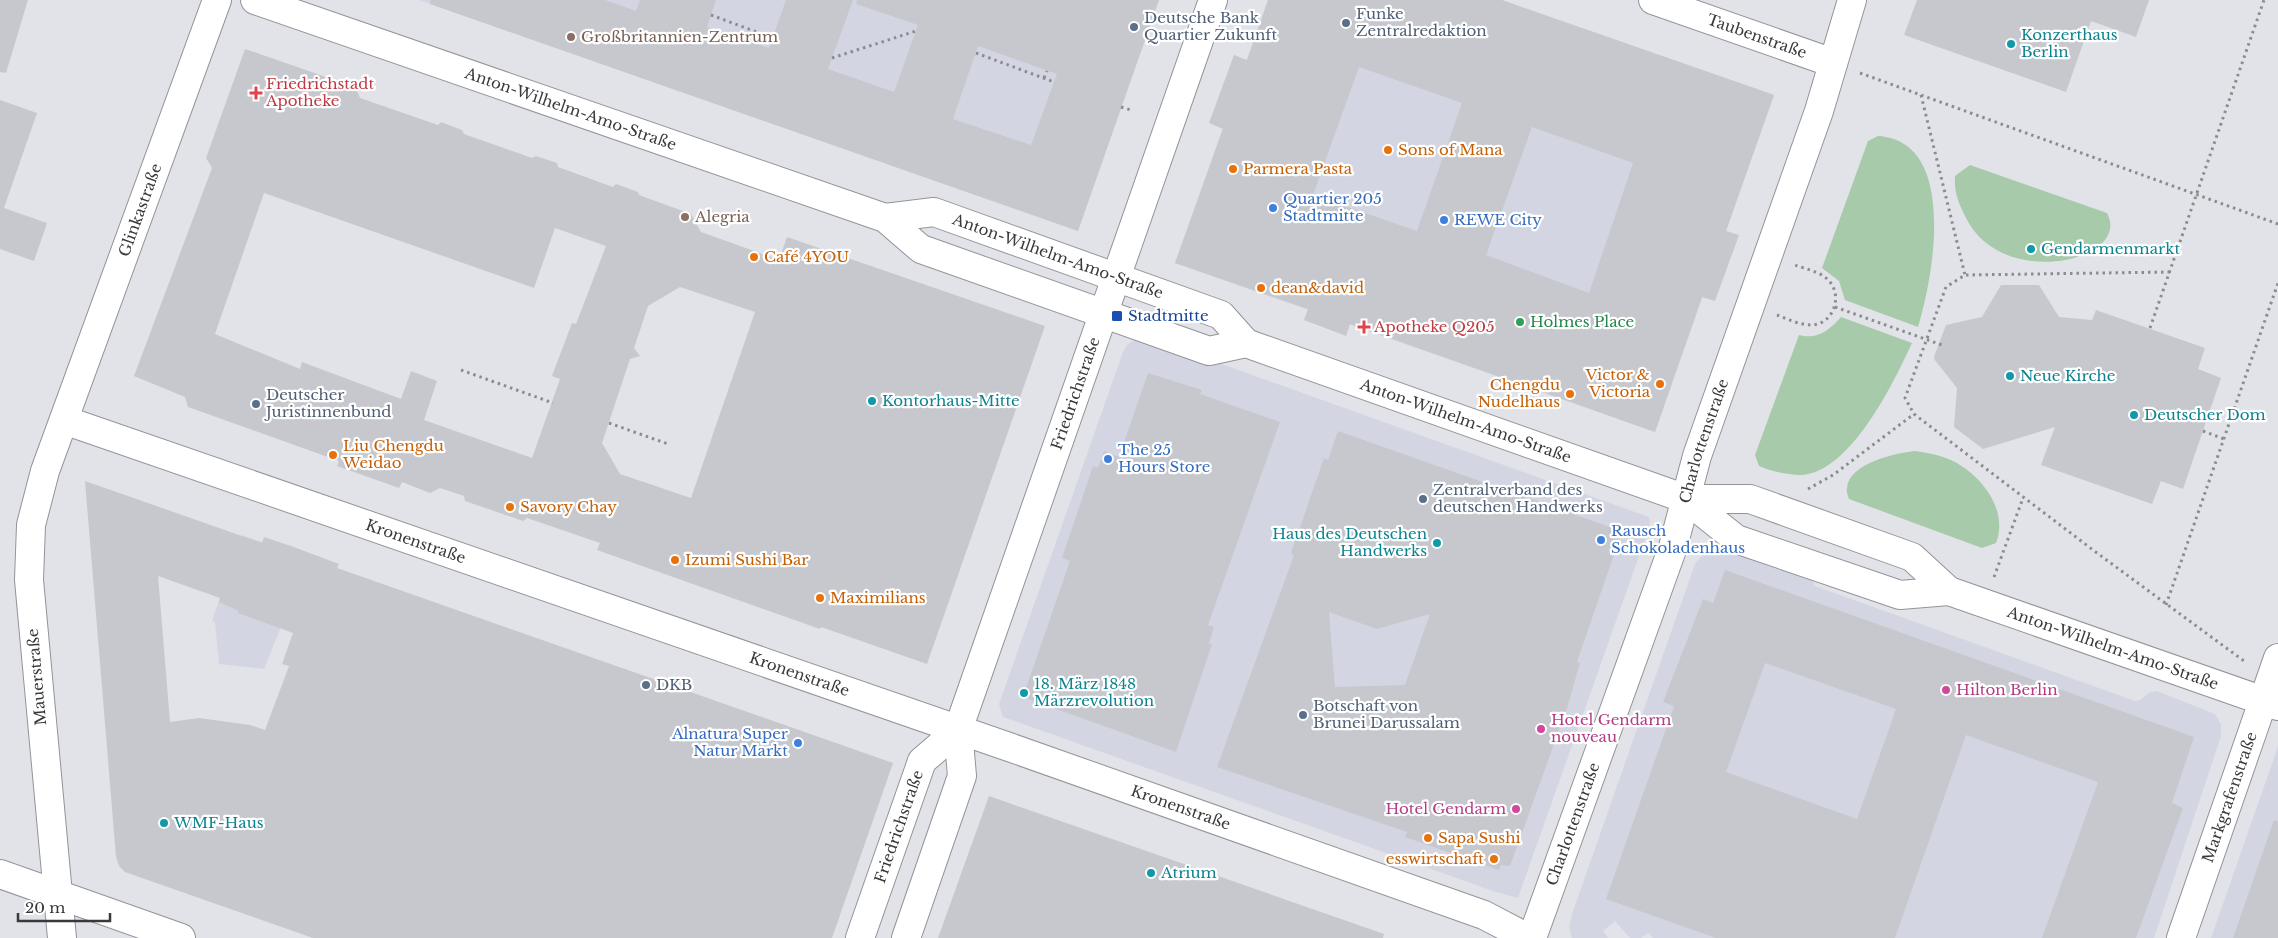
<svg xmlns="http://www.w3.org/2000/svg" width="2278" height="938" viewBox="0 0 2278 938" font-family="'Libre Baskerville',serif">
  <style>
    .built { fill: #d3d6e2 }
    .green { fill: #a7caab }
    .building { fill: #c6c8cd; fill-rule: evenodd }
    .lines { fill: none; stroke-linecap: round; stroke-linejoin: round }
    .minor-casing { stroke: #939499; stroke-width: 30 }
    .major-casing { stroke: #939499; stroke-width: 30 }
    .path { stroke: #8b8c8f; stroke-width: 3; stroke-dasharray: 2.5 4; stroke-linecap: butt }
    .minor { stroke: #fff; stroke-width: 28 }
    .major { stroke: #fff; stroke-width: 28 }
    .service-dot { fill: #5c6f8a; stroke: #fff; stroke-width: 2 }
    .education-dot { fill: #8d6e63; stroke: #fff; stroke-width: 2 }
    .culture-dot { fill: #0f9aa8; stroke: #fff; stroke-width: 2 }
    .health-dot { fill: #e0444e; stroke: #fff; stroke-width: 2 }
    .food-dot { fill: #e8710a; stroke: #fff; stroke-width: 2 }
    .shop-dot { fill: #3f7fe0; stroke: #fff; stroke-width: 2 }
    .transit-dot { fill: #1a4fb4; stroke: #fff; stroke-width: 2 }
    .leisure-dot { fill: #2e9e5b; stroke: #fff; stroke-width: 2 }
    .hotel-dot { fill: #d1479c; stroke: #fff; stroke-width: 2 }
    .labels { text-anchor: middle; stroke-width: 4.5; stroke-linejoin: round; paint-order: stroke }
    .service-label { font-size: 15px; fill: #4e5e75; stroke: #fff; text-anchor: start }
    .culture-label { font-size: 15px; fill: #0d838f; stroke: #fff; text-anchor: start }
    .education-label { font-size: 15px; fill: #785e54; stroke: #fff; text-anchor: start }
    .street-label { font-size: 15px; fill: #38393b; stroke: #fff }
    .health-label { font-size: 15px; fill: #be3a42; stroke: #fff; text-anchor: start }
    .food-label { font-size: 15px; fill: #c56008; stroke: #fff; text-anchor: start }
    .shop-label { font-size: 15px; fill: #366cbe; stroke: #fff; text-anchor: start }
    .transit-label { font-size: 15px; fill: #164399; stroke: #fff; text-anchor: start }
    .leisure-label { font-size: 15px; fill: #27864d; stroke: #fff; text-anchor: start }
    .hotel-label { font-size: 15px; fill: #b23c85; stroke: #fff; text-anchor: start }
  </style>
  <rect width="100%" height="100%" fill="#e2e3e8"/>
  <path class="built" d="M419,0h740l-81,231z
    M1268,0h234l272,95 -119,337 -480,-169z
    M1136,339l47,11 466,167 1,6 -6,19 -126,356 -25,-7 -490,-174 -4,-13 124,-352 4,-7z
    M241,535l22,7 18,85 -17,42 -45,-5 -4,-42 -3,-1z
    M1717,547l10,1 83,29 5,9 320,115 5,-1 10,-8 7,-1 58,23 6,10v12l-67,202h-501l-5,-5 -7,5h-11l-15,-17 -12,10 5,7h-36l-3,-11 4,-16 122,-347 8,-10z
    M2278,746v192h-67l62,-177z"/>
  <path class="green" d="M1878,136c81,5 55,142 40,191l-73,-27 -6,-19 -17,-13 46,-127z
    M1970,165l137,48c26,48 -107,79 -142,3 -7,-14 -11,-24 -10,-40z
    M1841,317l71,26c-18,39 -62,131 -112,132 -13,0 -29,-4 -41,-9l-4,-11 44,-120c19,5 30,-5 42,-18z
    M1915,451c13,2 26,4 38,10 28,14 56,49 43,82l-14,5 -133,-49c-1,-3 -3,-8 -2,-11 2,-25 49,-35 68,-37z"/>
  <path class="building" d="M0,0h28l-22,73 -6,-1z
    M431,0h174l31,11 4,-11h76l-9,27 62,21 17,-48h67l-25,69 66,23 24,-67 -62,-21 1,-4h302l-81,231 -648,-227zM978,46l79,28 -26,71 -78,-26z
    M1268,0h234l272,95 -48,136 13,4 -24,66 -13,-4 -47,135 -305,-108 -4,12 -42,-16 4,-11 -133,-46 48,-134 -14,-6 25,-68 13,5zM1359,67l103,36 -45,128 -104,-36zM1532,127l101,36 -44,130 -103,-38z
    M1917,0h232l-13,37 -45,-16 -25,71 -162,-57z
    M245,49l110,38 5,11 78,27 3,-3 21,8 2,4 68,24 4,-2 21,7 1,4 55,20 3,-3 22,8 1,3 52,19 10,18 78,28 8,-23 258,89 -118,338 -106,-37 -1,2 -223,-79 3,-7 -73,-25 -4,3 -26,-9 -32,-11 -1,-5 -24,-8 -10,5 -28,-11 -3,6 -62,-22 2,-5 -151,-54 -3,-10 -51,-21 78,-208 -6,-10zM264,193l270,95 21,-60 51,18 -30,78 -4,-1 -20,53 8,3 -28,79 -108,-38 13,-39 -26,-10 -10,28 -99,-37 -2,7 -85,-35zM680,287l75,25 -64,186 -71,-24 -18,-31 28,-84 10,-3 -6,-8 14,-42z
    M0,100l37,13 -33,95 43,15 -13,38 -34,-12z
    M2001,285h38l20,32 33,3 4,-10 109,38 -7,21 23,9 -38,111 -22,-8 -9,23 -111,-39 14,-38 -72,22 -29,-22 3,-39 -23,-29 1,-5 11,-29 36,-8z
    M1148,373l54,17 -2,4 80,28 -72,203 6,2 -5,17h3l-36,108 -153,-55 47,-136 -8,-3 31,-92 5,2 6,-17 15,6z
    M1338,431l275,97 6,12 -42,122 3,1 -13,45 -57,158 -9,-1 -2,5 -94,-33 2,-5 -190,-65 77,-212 -3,-2 33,-95 4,2zM1329,612l48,17 53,-15 -25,71 -70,2z
    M85,481l177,62 2,-6 27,9 48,18 -2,4 556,195 -61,175h-519l-188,-66 -6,-6 -3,-9zM158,576l62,22 -1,4 20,9 -1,2 55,20 -11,31 7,2 -24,64 -15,-5 -51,-7 -29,4z
    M1725,570l469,167 -22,66 11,5 -47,130h-94l56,-156 -132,-47 -71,203h-179l-110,-39 68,-193 -11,-4 40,-103 10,4zM1765,663l131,46 -39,110 -131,-47z
    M989,796l395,138 -1,4h-445z
    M2274,820l4,1v117h-45z"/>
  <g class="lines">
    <defs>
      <g id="minor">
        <path id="s1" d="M255,0l630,218 36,31 288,102 37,-8"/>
        <path id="s2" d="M1653,0l180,63"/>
        <path id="s3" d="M885,218l49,-6 287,103 25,28 8,3 432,153 50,40 164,56 49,-4"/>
        <path id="s4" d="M64,420l945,327 475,168 44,23"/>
        <path id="s5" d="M1686,499h64l162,58 37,34 329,115"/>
        <path id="s6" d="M62,938l-33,-358 2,-55 14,-54 172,-471"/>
        <path id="s7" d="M860,938l62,-177 36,-31"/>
        <path id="s8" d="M906,938l56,-162 -4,-46 255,-730"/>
        <path id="s9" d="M1532,938l141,-391 24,-91 122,-345 33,-111"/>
        <path id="s10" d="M2181,938l97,-280"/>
      </g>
      <path id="major" d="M0,874l181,64"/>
    </defs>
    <use href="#minor" class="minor-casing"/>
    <use href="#major" class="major-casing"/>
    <path class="path" d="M711,15l62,23
      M976,53l78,29
      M832,58l84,-27
      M1860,73l418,151
      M1044,78l3,-7
      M1921,95l44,180
      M1121,107l10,3
      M2170,272l-205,3 -19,12 -41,111 9,16 179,136 151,111
      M1835,307l107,38
      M1777,315c10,4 23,10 34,10 21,0 32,-27 19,-43 -8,-10 -24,-13 -35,-17
      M2150,328l114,-328
      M461,370l92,33
      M609,423l59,21
      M2203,431l21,8
      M1808,489l25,-14 81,-61
      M1994,577l29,-79
      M2166,605l112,-322"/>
    <use href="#minor" class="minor"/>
    <use href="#major" class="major"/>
  </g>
  <g class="service-dot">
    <circle cx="1346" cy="23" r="5"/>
    <circle cx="1134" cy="27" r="5"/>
    <circle cx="256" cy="404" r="5"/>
    <circle cx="1423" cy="499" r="5"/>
    <circle cx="646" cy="685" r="5"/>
    <circle cx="1303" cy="715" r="5"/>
  </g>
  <g class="education-dot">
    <circle cx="571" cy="37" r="5"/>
    <circle cx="685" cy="217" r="5"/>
  </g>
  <g class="culture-dot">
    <circle cx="2011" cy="44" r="5"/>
    <circle cx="2031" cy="249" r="5"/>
    <circle cx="2010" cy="376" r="5"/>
    <circle cx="872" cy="401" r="5"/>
    <circle cx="2134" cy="415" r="5"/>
    <circle cx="1437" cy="543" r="5"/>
    <circle cx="1024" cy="693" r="5"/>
    <circle cx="164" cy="823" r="5"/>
    <circle cx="1151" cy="873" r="5"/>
  </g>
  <g class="health-dot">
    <path d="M253.5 85.5h5v5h5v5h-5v5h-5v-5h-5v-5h5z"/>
    <path d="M1361.5 319.5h5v5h5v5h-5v5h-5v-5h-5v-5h5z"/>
  </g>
  <g class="food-dot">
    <circle cx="1388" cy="150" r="5"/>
    <circle cx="1233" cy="169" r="5"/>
    <circle cx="754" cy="257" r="5"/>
    <circle cx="1261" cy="288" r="5"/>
    <circle cx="1660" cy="384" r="5"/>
    <circle cx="1570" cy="394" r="5"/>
    <circle cx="333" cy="455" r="5"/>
    <circle cx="510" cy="507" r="5"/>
    <circle cx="675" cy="560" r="5"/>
    <circle cx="820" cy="598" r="5"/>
    <circle cx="1428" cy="838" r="5"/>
    <circle cx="1494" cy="859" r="5"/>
  </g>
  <g class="shop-dot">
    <circle cx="1273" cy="208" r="5"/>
    <circle cx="1444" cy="220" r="5"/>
    <circle cx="1108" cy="459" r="5"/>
    <circle cx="1601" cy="540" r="5"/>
    <circle cx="798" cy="743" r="5"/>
  </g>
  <rect class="transit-dot" x="1111" y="310" width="12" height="12" rx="2.5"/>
  <circle class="leisure-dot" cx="1520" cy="322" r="5"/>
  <g class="hotel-dot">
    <circle cx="1946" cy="690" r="5"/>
    <circle cx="1541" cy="729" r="5"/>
    <circle cx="1516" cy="809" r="5"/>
  </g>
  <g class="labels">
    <g class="service-label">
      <text x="1356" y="19">Funke<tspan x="1356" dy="17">Zentralredaktion</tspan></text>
      <text x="1144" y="23">Deutsche Bank<tspan x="1144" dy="17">Quartier Zukunft</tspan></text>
      <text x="266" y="400">Deutscher<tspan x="266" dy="17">Juristinnenbund</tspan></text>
      <text x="1433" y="495">Zentralverband des<tspan x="1433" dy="17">deutschen Handwerks</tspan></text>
      <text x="656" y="690">DKB</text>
      <text x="1313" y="711">Botschaft von<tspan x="1313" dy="17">Brunei Darussalam</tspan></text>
    </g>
    <g class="culture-label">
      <text x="2021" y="40">Konzerthaus<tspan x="2021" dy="17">Berlin</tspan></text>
      <text x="2041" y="254">Gendarmenmarkt</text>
      <text x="2020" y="381">Neue Kirche</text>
      <text x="882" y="406">Kontorhaus-Mitte</text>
      <text x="2144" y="420">Deutscher Dom</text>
      <text x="1427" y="539" text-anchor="end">Haus des Deutschen<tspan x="1427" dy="17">Handwerks</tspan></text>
      <text x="1034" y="689">18. März 1848<tspan x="1034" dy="17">Märzrevolution</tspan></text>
      <text x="174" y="828">WMF-Haus</text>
      <text x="1161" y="878">Atrium</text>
    </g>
    <g class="education-label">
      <text x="581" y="42">Großbritannien-Zentrum</text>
      <text x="695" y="222">Alegria</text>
    </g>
    <g class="street-label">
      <text dy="5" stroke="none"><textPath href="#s2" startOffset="110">Taubenstraße</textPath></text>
      <text dy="5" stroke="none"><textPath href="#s1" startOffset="334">Anton-Wilhelm-Amo-Straße</textPath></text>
      <text dy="5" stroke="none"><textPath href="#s6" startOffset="748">Glinkastraße</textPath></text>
      <text dy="5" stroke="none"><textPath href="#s3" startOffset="181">Anton-Wilhelm-Amo-Straße</textPath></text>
      <text dy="5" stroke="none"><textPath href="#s8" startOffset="574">Friedrichstraße</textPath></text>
      <text dy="5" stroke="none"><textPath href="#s3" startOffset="625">Anton-Wilhelm-Amo-Straße</textPath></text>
      <text dy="5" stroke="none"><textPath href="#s9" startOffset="526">Charlottenstraße</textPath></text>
      <text dy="5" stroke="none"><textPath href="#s4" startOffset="372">Kronenstraße</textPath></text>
      <text dy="5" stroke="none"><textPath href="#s5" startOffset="460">Anton-Wilhelm-Amo-Straße</textPath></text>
      <text dy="5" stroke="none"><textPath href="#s4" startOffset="778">Kronenstraße</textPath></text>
      <text transform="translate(37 677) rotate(-95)" y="5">Mauerstraße</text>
      <text dy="5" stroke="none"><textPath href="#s10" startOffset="149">Markgrafenstraße</textPath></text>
      <text dy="5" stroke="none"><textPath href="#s4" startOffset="1182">Kronenstraße</textPath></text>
      <text dy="5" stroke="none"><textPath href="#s9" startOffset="121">Charlottenstraße</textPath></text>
      <text dy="5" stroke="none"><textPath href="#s7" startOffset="118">Friedrichstraße</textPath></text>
    </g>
    <g class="health-label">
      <text x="266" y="89">Friedrichstadt<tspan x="266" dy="17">Apotheke</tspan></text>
      <text x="1374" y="332">Apotheke Q205</text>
    </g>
    <g class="food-label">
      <text x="1398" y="155">Sons of Mana</text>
      <text x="1243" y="174">Parmera Pasta</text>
      <text x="764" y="262">Café 4YOU</text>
      <text x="1271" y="293">dean&amp;david</text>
      <text x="1650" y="380" text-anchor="end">Victor &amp;<tspan x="1650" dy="17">Victoria</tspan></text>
      <text x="1560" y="390" text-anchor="end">Chengdu<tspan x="1560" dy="17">Nudelhaus</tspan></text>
      <text x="343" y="451">Liu Chengdu<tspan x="343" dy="17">Weidao</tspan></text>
      <text x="520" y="512">Savory Chay</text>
      <text x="685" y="565">Izumi Sushi Bar</text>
      <text x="830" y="603">Maximilians</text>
      <text x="1438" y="843">Sapa Sushi</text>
      <text x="1484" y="864" text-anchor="end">esswirtschaft</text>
    </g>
    <g class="shop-label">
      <text x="1283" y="204">Quartier 205<tspan x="1283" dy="17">Stadtmitte</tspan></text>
      <text x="1454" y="225">REWE City</text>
      <text x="1118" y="455">The 25<tspan x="1118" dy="17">Hours Store</tspan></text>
      <text x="1611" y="536">Rausch<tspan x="1611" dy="17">Schokoladenhaus</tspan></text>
      <text x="788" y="739" text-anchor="end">Alnatura Super<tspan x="788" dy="17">Natur Markt</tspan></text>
    </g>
    <g class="transit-label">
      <text x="1128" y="321">Stadtmitte</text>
    </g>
    <g class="leisure-label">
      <text x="1530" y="327">Holmes Place</text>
    </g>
    <g class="hotel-label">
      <text x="1956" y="695">Hilton Berlin</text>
      <text x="1551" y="725">Hotel Gendarm<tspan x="1551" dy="17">nouveau</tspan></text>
      <text x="1506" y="814" text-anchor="end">Hotel Gendarm</text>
    </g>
  </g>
  <path d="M18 913v8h92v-8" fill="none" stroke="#38393b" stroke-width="2.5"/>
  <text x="25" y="913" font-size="15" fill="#38393b" stroke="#ffffff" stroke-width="4" paint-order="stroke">20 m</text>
</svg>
